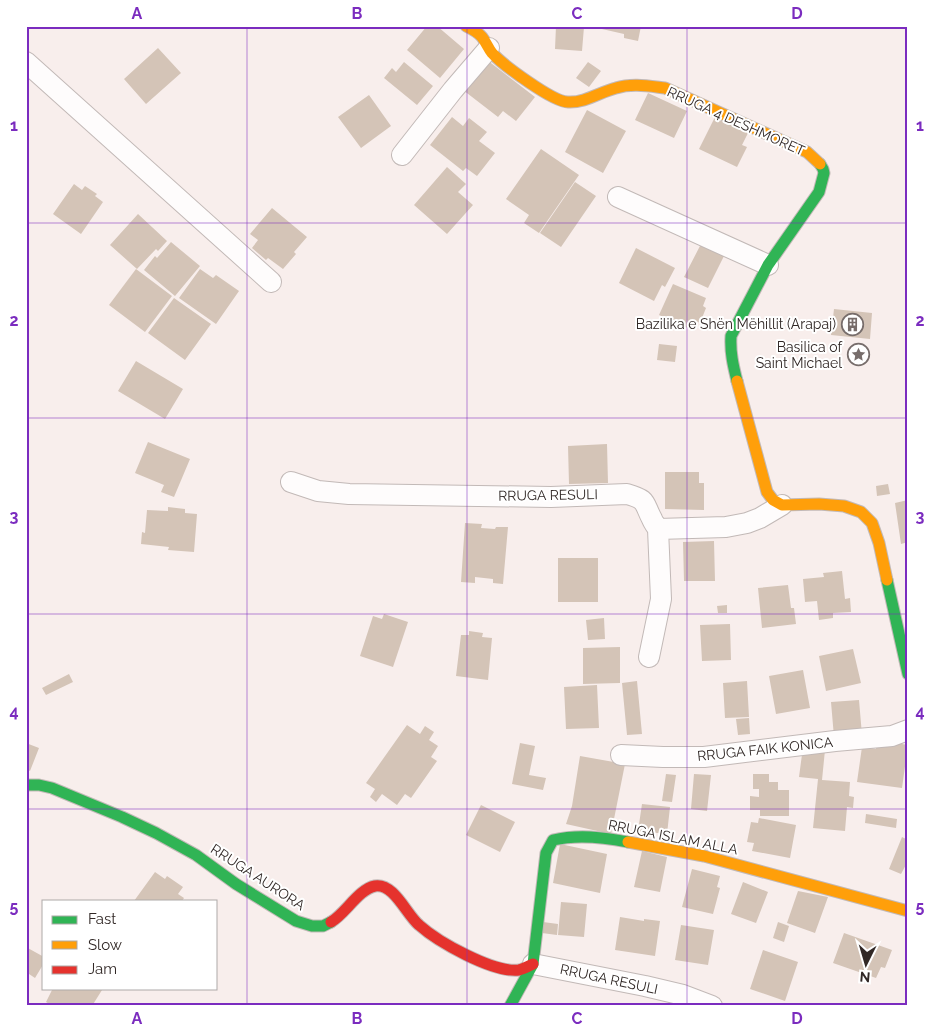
<svg xmlns="http://www.w3.org/2000/svg" width="934" height="1032" viewBox="0 0 934 1032" font-family="Raleway,sans-serif">
  <style>
    .building { fill: #d4c4b7 }
    .lines { fill: none; stroke-linecap: round; stroke-linejoin: round }
    .street-casing { stroke: #c2b9b7; stroke-width: 22 }
    .fast-casing { stroke: #c2b9b7; stroke-width: 13 }
    .slow-casing { stroke: #c2b9b7; stroke-width: 13 }
    .jam-casing { stroke: #c2b9b7; stroke-width: 13 }
    .street { stroke: #fefcfc; stroke-width: 20 }
    .fast { stroke: #30b455; stroke-width: 11 }
    .slow { stroke: #ff9f0a; stroke-width: 11 }
    .jam { stroke: #e5322d; stroke-width: 11 }
    .grid { fill: none; stroke: #7b2cbf; stroke-width: 1; stroke-opacity: 0.55 }
    .labels { text-anchor: middle; stroke-width: 4; stroke-linejoin: round; paint-order: stroke }
    .street-label { font-size: 14px; fill: #312826; stroke: #fff }
    .poi-label { font-size: 14px; fill: #312826; stroke: #fff; text-anchor: end }
    .neatline { fill: none; stroke: #7b2cbf; stroke-width: 2 }
    .grid-label { font-size: 16px; text-anchor: middle; font-weight: bold; fill: #7b2cbf }
  </style>
  <rect width="100%" height="100%" fill="#f8eeec"/>
  <path class="building" d="M427,26h10l27,23 -24,29 -33,-28z
    M556,26l28,1 -2,24 -27,-2z
    M603,26h38l-3,15 -14,-3v-4l-22,-5z
    M158,48l23,25 -35,31 -22,-25z
    M487,60l48,37 -19,24 -13,-10 -5,6 -35,-27z
    M404,62l29,24 -16,19 -33,-27 8,-10 4,4z
    M588,62l13,9 -12,16 -13,-9z
    M648,93l39,18 -13,27 -39,-18z
    M369,95l22,31 -30,22 -23,-31z
    M587,110l39,21 -23,42 -38,-21z
    M716,115l33,16 -7,14 5,2 -10,20 -38,-18z
    M452,117l11,9 6,-8 18,14 -8,9 16,12 -18,23 -11,-8 -3,3 -33,-26z
    M541,149l38,26 -40,58 -15,-10 5,-8 -23,-16z
    M447,167l19,17 -8,8 15,13 -26,29 -33,-29z
    M575,182l21,14 -35,51 -21,-14z
    M74,184l8,6 3,-4 12,8 -2,2 8,6 -22,32 -28,-20z
    M272,208l35,29 -13,15 2,2 -13,15 -15,-11 -2,2 -14,-12 6,-8 -8,-6z
    M138,214l29,27 -9,10 -2,-2 -19,20 -27,-24z
    M171,242l29,24 -25,30 -31,-26 11,-14 2,2z
    M701,244l23,12 -16,32 -24,-11z
    M636,248l39,20 -10,19 -3,-2 -8,16 -35,-18z
    M136,269l36,27 -27,36 -36,-27z
    M200,269l13,9 3,-3 23,16 -23,33 -37,-26z
    M673,284l33,14 -3,8 3,2 -6,15 -4,-2 -4,9 -33,-15z
    M174,298l37,26 -26,36 -37,-27z
    M834,309l38,4 -2,26 -39,-4z
    M659,344l18,2 -2,16 -18,-2z
    M136,361l47,28 -18,30 -47,-28z
    M148,442l42,17 -16,38 -13,-5 3,-7 -29,-12z
    M607,444l1,39 -39,1 -1,-38z
    M665,472h34v11h5v27l-39,-1z
    M888,484l2,10 -13,2 -1,-10z
    M908,500v42l-7,2 -6,-41z
    M168,507l17,2v4l12,1 -3,38 -26,-2 1,-3 -28,-3 1,-12 3,1 2,-23 21,1z
    M465,523l17,1 -1,4 14,1 1,-2h12l-5,57 -10,-1v-4l-18,-2v6l-14,-1z
    M714,541l1,40h-31l-1,-39z
    M558,558h40v44h-40z
    M842,571l3,28 5,-1 1,14 -18,1v5l-14,2 -2,-19 -12,1 -2,-23 21,-2 -1,-4z
    M788,585l3,23h3l2,16 -34,4 -4,-40z
    M727,605v8h-9l-1,-7z
    M384,614l24,8 -15,45 -33,-11 13,-40 9,3z
    M604,618l1,21 -17,1 -2,-20z
    M730,624l1,36 -29,1 -2,-36z
    M469,631l14,2 -1,4 10,1 -4,42 -32,-4 5,-41h8z
    M620,647v36l-37,1v-36z
    M853,649l8,34 -35,8 -7,-35z
    M803,670l7,38 -34,6 -7,-38z
    M69,674l4,8 -27,13 -4,-7z
    M637,681l5,53 -15,1 -5,-52z
    M747,681l2,36 -24,1 -2,-35z
    M597,685l2,43 -33,1 -2,-42z
    M859,700l3,35 -28,2 -3,-35z
    M749,718l1,16 -12,1 -2,-16z
    M407,725l13,9 5,-8 9,6 -5,8 9,6 -7,11 6,4 -26,37 -6,-4 -8,11 -15,-11 -6,8 -6,-5 5,-8 -9,-6z
    M890,742l18,3 -6,43 -45,-6 5,-35 14,2v-4l13,2z
    M26,743l13,5 -9,23 -4,-2z
    M520,743l15,3 -6,29 17,3 -3,12 -31,-6z
    M803,747l22,3 -3,30 28,2 -1,14 5,1 -1,11 -6,-1 -2,24 -32,-3 5,-49 -19,-2z
    M580,756l45,8 -14,70 -45,-10 6,-18z
    M666,774l10,1 -4,27 -10,-1z
    M694,774l17,1 -4,36 -16,-2z
    M753,774h16v8h9v8h11v26h-29v-6h-10v-14l9,1v-8h-6z
    M642,804l28,3 -3,27 -29,-3z
    M481,805l34,17 -15,30 -34,-17z
    M866,814l31,5 -1,9 -31,-5z
    M759,818l37,7 -6,33 -38,-7 2,-8 -7,-1 4,-20 7,1z
    M902,837l6,3v21l-7,13 -12,-5z
    M560,844l47,10 -7,39 -47,-10z
    M642,851l25,6 -7,35 -26,-5z
    M692,869l28,7 -3,11 3,1 -7,26 -31,-7z
    M155,872l10,7 2,-3 16,11 -5,7 6,4 -2,3h-48z
    M743,882l25,10 -12,31 -25,-9z
    M798,891l30,6 -13,36 -28,-10z
    M561,902l26,2 -3,33 -26,-2z
    M620,917l24,4v-2l16,2 -5,35 -40,-6z
    M543,922l15,2 -1,11 -15,-2z
    M778,922l11,4 -5,16 -11,-4z
    M681,925l33,5 -6,35 -33,-5z
    M844,933l48,17 -7,18 -4,-1 -5,11 -43,-15z
    M26,947l18,10v6l-9,15 -6,-4 -3,5z
    M763,950l35,12 -13,39 -35,-12z
    M53,988h47l2,2 -10,16h-39l-7,-4z"/>
  <g class="lines">
    <defs>
      <path id="street" d="M26,62l245,220
        M402,155l51,-65 36,-42
        M618,197l150,68
        M291,482l27,9 31,3 202,3 76,-3c21,6 16,8 25,25 1,3 4,7 6,10l68,-2 21,-4 13,-5 22,-13
        M649,657l12,-58 -3,-70
        M621,755l42,2h41l131,-16 57,-5 16,-6
        M533,964l112,22 38,9 29,11"/>
      <path id="fast" d="M737,381c-4,-16 -7,-29 -6,-45l37,-71 51,-73 5,-19 -1,-4 -3,-5
        M887,580l21,94
        M26,785h13l13,3 70,29 34,16 40,22 40,29 60,37 16,5h11l8,-4
        M510,1006l23,-42 13,-111 7,-13c25,-6 50,-3 75,2"/>
      <path id="slow" d="M466,26c6,3 12,6 16,11 4,5 6,11 10,16 11,12 61,49 76,49 17,1 32,-10 48,-14 16,-5 32,-2 49,0l142,64 13,12
        M737,381l30,111 6,8 9,5 37,-1 25,2 17,6 11,11 7,20 8,37
        M628,842l76,14 204,55"/>
      <path id="jam" d="M331,922c14,-8 28,-33 44,-36 19,-3 31,28 44,39 19,17 74,48 100,45 5,-1 10,-4 14,-6"/>
    </defs>
    <use href="#street" class="street-casing"/>
    <use href="#fast" class="fast-casing"/>
    <use href="#slow" class="slow-casing"/>
    <use href="#jam" class="jam-casing"/>
    <use href="#street" class="street"/>
    <use href="#fast" class="fast"/>
    <use href="#slow" class="slow"/>
    <use href="#jam" class="jam"/>
  </g>
  <path class="grid" d="M247,26v980M467,26v980M687,26v980M26,223h882M26,418h882M26,614h882M26,809h882"/>
  <defs>
    <symbol id="building-ring" viewBox="-11 -11 22 22"><circle r="9.5" fill="#fff" stroke="#776d6b" stroke-width="1.5"/><path d="M-4-6H4V6H1V3H-1V6H-4ZM-2.5-4.3h1.7v1.8h-1.7ZM.8-4.3h1.7v1.8H.8ZM-2.5-1h1.7V.8h-1.7ZM.8-1h1.7V.8H.8Z" fill="#776d6b"/></symbol>
    <symbol id="sight-ring" viewBox="-11 -11 22 22"><circle r="9.5" fill="#fff" stroke="#776d6b" stroke-width="1.5"/><path d="M0-6L1.8-2.2L6-1.7L2.9 1.2L3.7 5.4L0 3.3L-3.7 5.4L-2.9 1.2L-6-1.7L-1.8-2.2Z" fill="#776d6b"/></symbol>
  </defs>
  <g fill-rule="evenodd">
    <use href="#building-ring" x="840" y="312" width="25" height="25"/>
    <use href="#sight-ring" x="846" y="342" width="25" height="25"/>
  </g>
  <g class="labels">
    <g class="street-label">
      <text transform="translate(736 121) rotate(24)" y="5">RRUGA 4 DESHMORET</text>
      <text transform="translate(548 495) rotate(-1)" y="5">RRUGA RESULI</text>
      <text transform="translate(765 749) rotate(-6)" y="5">RRUGA FAIK KONICA</text>
      <text transform="translate(673 837) rotate(11)" y="5">RRUGA ISLAM ALLA</text>
      <text transform="translate(258 877) rotate(33)" y="5">RRUGA AURORA</text>
      <text transform="translate(609 979) rotate(12)" y="5">RRUGA RESULI</text>
    </g>
    <g class="poi-label">
      <text x="836" y="329">Bazilika e Shën Mëhillit (Arapaj)</text>
      <text x="842" y="352">Basilica of<tspan x="842" dy="16">Saint Michael</tspan></text>
    </g>
  </g>
  <rect width="934" height="1032" fill="none" stroke="#ffffff" stroke-width="55"/>
  <rect x="42" y="900" width="175" height="90" fill="#ffffff" stroke="#ada9a8"/>
  <rect x="52" y="916" width="25" height="8" fill="#30b455" stroke="#ada9a8"/>
  <text x="88" y="924" font-size="15" fill="#312826">Fast</text>
  <rect x="52" y="941" width="25" height="8" fill="#ff9f0a" stroke="#ada9a8"/>
  <text x="88" y="950" font-size="15" fill="#312826">Slow</text>
  <rect x="52" y="966" width="25" height="8" fill="#e5322d" stroke="#ada9a8"/>
  <text x="88" y="974" font-size="15" fill="#312826">Jam</text>
  <g transform="translate(866 964) rotate(185)" stroke="#ffffff" stroke-width="4" paint-order="stroke">
  <path d="M0-4L9 19L0 12L-9 19Z" fill="#312826"/>
  <text y="-8" font-size="14" font-weight="bold" text-anchor="middle" fill="#312826">N</text>
  </g>
  <rect x="28" y="28" width="878" height="976" class="neatline"/>
  <g class="grid-label">
    <text x="137" y="19">A</text>
    <text x="357" y="19">B</text>
    <text x="577" y="19">C</text>
    <text x="797" y="19">D</text>
    <text x="14" y="131">1</text>
    <text x="920" y="131">1</text>
    <text x="14" y="326">2</text>
    <text x="920" y="326">2</text>
    <text x="14" y="522">3</text>
    <text x="920" y="522">3</text>
    <text x="14" y="717">4</text>
    <text x="920" y="717">4</text>
    <text x="14" y="912">5</text>
    <text x="920" y="912">5</text>
    <text x="137" y="1024">A</text>
    <text x="357" y="1024">B</text>
    <text x="577" y="1024">C</text>
    <text x="797" y="1024">D</text>
  </g>
</svg>
